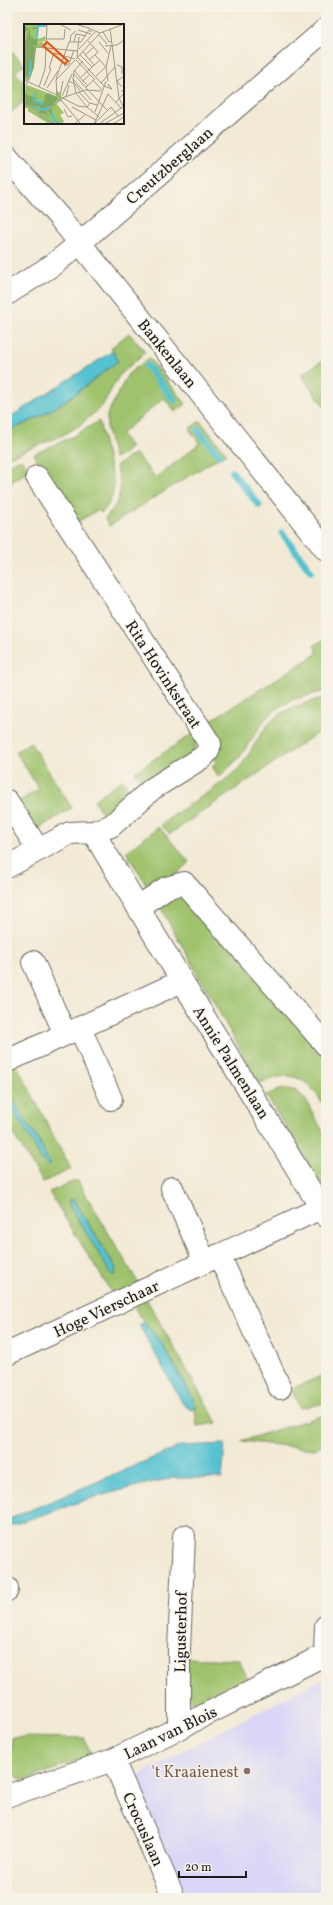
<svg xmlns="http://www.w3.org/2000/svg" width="333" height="1905" viewBox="0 0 333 1905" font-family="Vollkorn,serif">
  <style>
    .built { fill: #d9d6f7 }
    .green { fill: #9fc36d; stroke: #5e7044; fill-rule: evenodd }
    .water { fill: #57c2d1; stroke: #3a6f76 }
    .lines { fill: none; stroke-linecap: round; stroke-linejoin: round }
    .stream { stroke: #57c2d1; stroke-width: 7 }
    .street-casing { stroke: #67645d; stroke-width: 24 }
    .street { stroke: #fff; stroke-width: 22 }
    .education-dot { fill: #8d6e63; stroke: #f7f3e8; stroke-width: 1.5 }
    .labels { text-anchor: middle; stroke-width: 3; stroke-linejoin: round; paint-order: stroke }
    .street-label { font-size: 16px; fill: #1c1c1c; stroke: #f7f3e8 }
    .education-label { font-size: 16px; fill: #785e54; stroke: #f7f3e8; text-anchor: end }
    .inset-river { fill: none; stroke: #57c2d1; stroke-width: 2 }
    .inset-road { fill: none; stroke: #9c988b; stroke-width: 1 }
    .view { fill: #de560d; fill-opacity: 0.15; stroke: #de560d; stroke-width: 2 }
    .inset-edge { fill: none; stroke: #1c1c1c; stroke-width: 2 }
  </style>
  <rect width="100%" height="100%" fill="#f7f3e8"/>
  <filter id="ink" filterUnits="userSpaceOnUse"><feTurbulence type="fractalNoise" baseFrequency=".025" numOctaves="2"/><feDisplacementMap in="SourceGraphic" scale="8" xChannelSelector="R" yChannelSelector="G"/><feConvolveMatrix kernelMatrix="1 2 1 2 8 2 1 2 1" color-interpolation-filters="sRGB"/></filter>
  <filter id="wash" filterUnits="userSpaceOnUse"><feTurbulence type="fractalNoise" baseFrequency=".012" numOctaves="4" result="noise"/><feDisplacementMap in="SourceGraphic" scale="16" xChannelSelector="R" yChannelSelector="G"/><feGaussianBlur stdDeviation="0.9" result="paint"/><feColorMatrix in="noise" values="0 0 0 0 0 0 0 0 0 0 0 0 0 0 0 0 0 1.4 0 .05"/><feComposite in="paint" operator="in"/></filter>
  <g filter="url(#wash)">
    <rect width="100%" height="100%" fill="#f2ead5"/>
    <path class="built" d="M321,1680l5,11v207h-139l-47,-106 -3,-16 99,-53z"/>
    <path class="green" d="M7,46l17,19 -9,7 10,11v17l-18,16z
      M129,333l16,19 -26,24 -17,30 -22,19 -17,10 -56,23v-27c45,-16 73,-41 110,-70l-6,-13z
      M149,358l37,46 -11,8 -11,-14 -43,36 10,13 -10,9 -7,2 -7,-28v-15l21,-41z
      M326,358v51l-25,-34z
      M99,421l15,63c-1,12 -4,21 -13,29l-3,-3 -19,11h-6l-35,-56 -4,-11 36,-16z
      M200,421l26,32 -117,73 -4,-7c17,-20 18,-29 11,-53l19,-13 21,25 44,-35 -11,-14z
      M21,459l9,11 -23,15v-20z
      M326,638v53l-31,8 -13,6 -17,14 -26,39 -20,19 -7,-11 4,-3 -11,-39 113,-71 -4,-7z
      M326,697v30l-156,107 -9,-9c24,-20 54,-34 77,-56 10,-10 16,-26 25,-38 15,-22 39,-27 63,-34z
      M195,732l1,13 -5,9 -45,32 -11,-14z
      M30,742l42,66 -38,23 -16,-29 21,-13 -23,-37z
      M122,780l14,15 -29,26 -13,-21z
      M159,827l30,35 -11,11 -29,16 -23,-37z
      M175,893l14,2 137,160v55c-9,-17 -20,-35 -42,-34 -8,1 -17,5 -25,7l-101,-180z
      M16,1064l55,105 -28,13 -36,-58v-24l36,61 7,3 -10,-21 -33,-51v-24z
      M284,1088l13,3 8,8 21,38v55l-60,-97z
      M77,1180l63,106 -25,12 -66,-106zM74,1200l42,68 -2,7 -3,-1 -42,-70z
      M147,1300l70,123 -20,3 -3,-26 -33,-58 -17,-19 -10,-18z
      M326,1374v29l-26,5 -9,-19z
      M321,1416h5v26l-11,7 -74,-8z
      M186,1658l53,2 11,24 -49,23 -8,-4 -8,-8z
      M12,1737l72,1 8,17 -66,25c-21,-2 -14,-28 -14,-43z"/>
    <path class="water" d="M113,351l5,10c-38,29 -66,54 -111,70v-12z
      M7,1092l33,51 10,22h-3l-4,-4 -36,-61z
      M69,1199l4,1 43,68 -1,7 -4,-1 -42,-70z
      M144,1323l17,19 33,59 2,7 -5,2 -8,-6 -44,-79z
      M225,1444l-3,34h-48l-25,5 -61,16 -81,28v-7l174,-74z"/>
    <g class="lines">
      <path class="stream" d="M147,366l27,34
        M198,430l21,25
        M232,472l27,33
        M282,533l29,38"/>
    </g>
  </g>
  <g filter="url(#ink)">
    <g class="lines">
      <defs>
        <path id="street" d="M7,158l52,59 267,333
          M7,294l47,-30 26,-21 246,-214
          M37,477l173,267 -2,7 -5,6 -51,32 -41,37 -18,6
          M7,801l31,48
          M7,867l63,-34 23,-1 89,149 144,235
          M138,907l28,-19 18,-5 142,162
          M33,962l32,72
          M80,1028l31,71
          M7,1061l175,-80
          M172,1188l33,74
          M219,1255l61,133
          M7,1354l314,-146
          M7,1590v-2
          M326,1626l-1,28 1,4
          M179,1728v-79l5,-113
          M113,1760l61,138
          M7,1796l106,-36 66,-32 147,-74"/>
      </defs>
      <use href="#street" class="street-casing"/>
      <use href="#street" class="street"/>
    </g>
  </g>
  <circle class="education-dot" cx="247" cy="1771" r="4"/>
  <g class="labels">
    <g class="street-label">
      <text transform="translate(169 165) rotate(-41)" y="6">Creutzberglaan</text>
      <text transform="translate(168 353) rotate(51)" y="6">Bankenlaan</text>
      <text transform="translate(164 674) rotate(57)" y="6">Rita Hovinkstraat</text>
      <text transform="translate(232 1062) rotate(58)" y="6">Annie Palmenlaan</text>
      <text transform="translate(106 1308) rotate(-25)" y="6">Hoge Vierschaar</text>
      <text transform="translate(180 1632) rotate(-89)" y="6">Ligusterhof</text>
      <text transform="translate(170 1732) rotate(-26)" y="6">Laan van Blois</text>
      <text transform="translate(144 1829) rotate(66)" y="6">Crocuslaan</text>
    </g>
    <g class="education-label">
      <text x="239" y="1777">'t Kraaienest</text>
    </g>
  </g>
  <g transform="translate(24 24)">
    <rect width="100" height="100" fill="#f2ead5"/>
    <path d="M1,0h15l-2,2v13l8,-3 -1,5 -7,1 1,3v-3h4l-1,6 -6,-1 -4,4 -2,25 -3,5 -3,-2zM3,61l29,11v-6l4,3 2,7 -6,3 8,10 -4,2 4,6 -2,3h-13l-21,-13v-3h-4v-15z" fill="#9fc36d"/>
    <path d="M1,0l-1,2 6,3 4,-1 -1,-2 5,3h-8v7l6,4 1,-3 1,8 -6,1 4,1 -2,20 -5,15 1,-6 -2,2 -4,-3v-22l3,2 -3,-3v-11l1,2 4,-12 -1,-2 -2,3 -2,-4v-3zM18,66l16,8 -5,7 -5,3 -3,-1 3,3 4,-1 -1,7 -3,-6 -2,3 4,6 -5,-5 -6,-1 1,-6 -16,-3 2,-4 -2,-6 14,4 -4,2 2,2h8l1,-7 3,-2z" fill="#7fa960"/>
    <path class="inset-river" d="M13,15l1,-13h8M6,52l1,-15M11,69l-1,7 9,4M9,83l13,3 3,-4M28,89l1,6 6,5"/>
    <path class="inset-road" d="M35,0l12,6M51,0l14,4M64,4l12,5 24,-9M86,5l9,69 5,10M54,6l13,4M79,8l6,10 3,-1M75,11l8,9M55,13l-2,20 27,29M23,15h17l1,-10M64,17l10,11 -9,8M45,18h12l8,-12 3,2M46,18l1,-7 5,-4M50,18l2,-8 10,2M75,18l9,11M81,22l12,-1 7,-5M55,25l16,-17M59,28l11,13M56,31l12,12M61,31l9,-8M71,31l11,12M52,35l24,-26M8,36l4,-13 42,4M52,36l18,19M59,37l-9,10 -1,8 3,14 10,13M93,41l5,2v7M40,42l5,-2 5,-14M25,44l5,-15 21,6M50,46l9,11M50,50l14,16M72,52l10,-9M57,53l19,-17M32,55l13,-37M49,55l18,21M0,56l33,15M69,56l9,10M44,57l7,3 6,8M84,57l-2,-14 5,-21M77,59l14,-16M20,62l7,-17 -2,-1M64,62l-5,-5 6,-6M80,62l8,3 -4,-5 1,2M15,63l6,-18 2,-44M62,63l9,-8M98,63l-5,-6 7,-5M23,64l11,-17M0,66l5,-12 -1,-5M65,67l19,20M55,68l11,12M33,70l-1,-14 19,-20M84,70l13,14M33,71l21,11 9,1 12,10M36,71l3,-14M38,72l10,-22M42,73l3,-12M38,74l23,-8 16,1M37,76l20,24M92,78l8,-9 -3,-3M0,81l10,3 8,9 13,7M48,83l24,13M63,83l3,-4 7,2M40,85l4,8 4,-1M71,88l11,-31M20,91l5,-6 13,-10M71,99l16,-16 7,9M50,100l11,-9M70,100l14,-30M75,100l25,-18M80,100l20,-11M89,100l11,-7"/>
    <path class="view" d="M23,18l21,19 -3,3 -22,-18z"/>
    <rect width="100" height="100" class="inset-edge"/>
  </g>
  <rect width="333" height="1905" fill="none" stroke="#f7f3e8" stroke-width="24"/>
  <path d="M179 1871v6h67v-6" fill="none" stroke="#1c1c1c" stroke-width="2"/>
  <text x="185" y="1871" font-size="12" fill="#1c1c1c" stroke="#f7f3e8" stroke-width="3" paint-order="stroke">20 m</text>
</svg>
